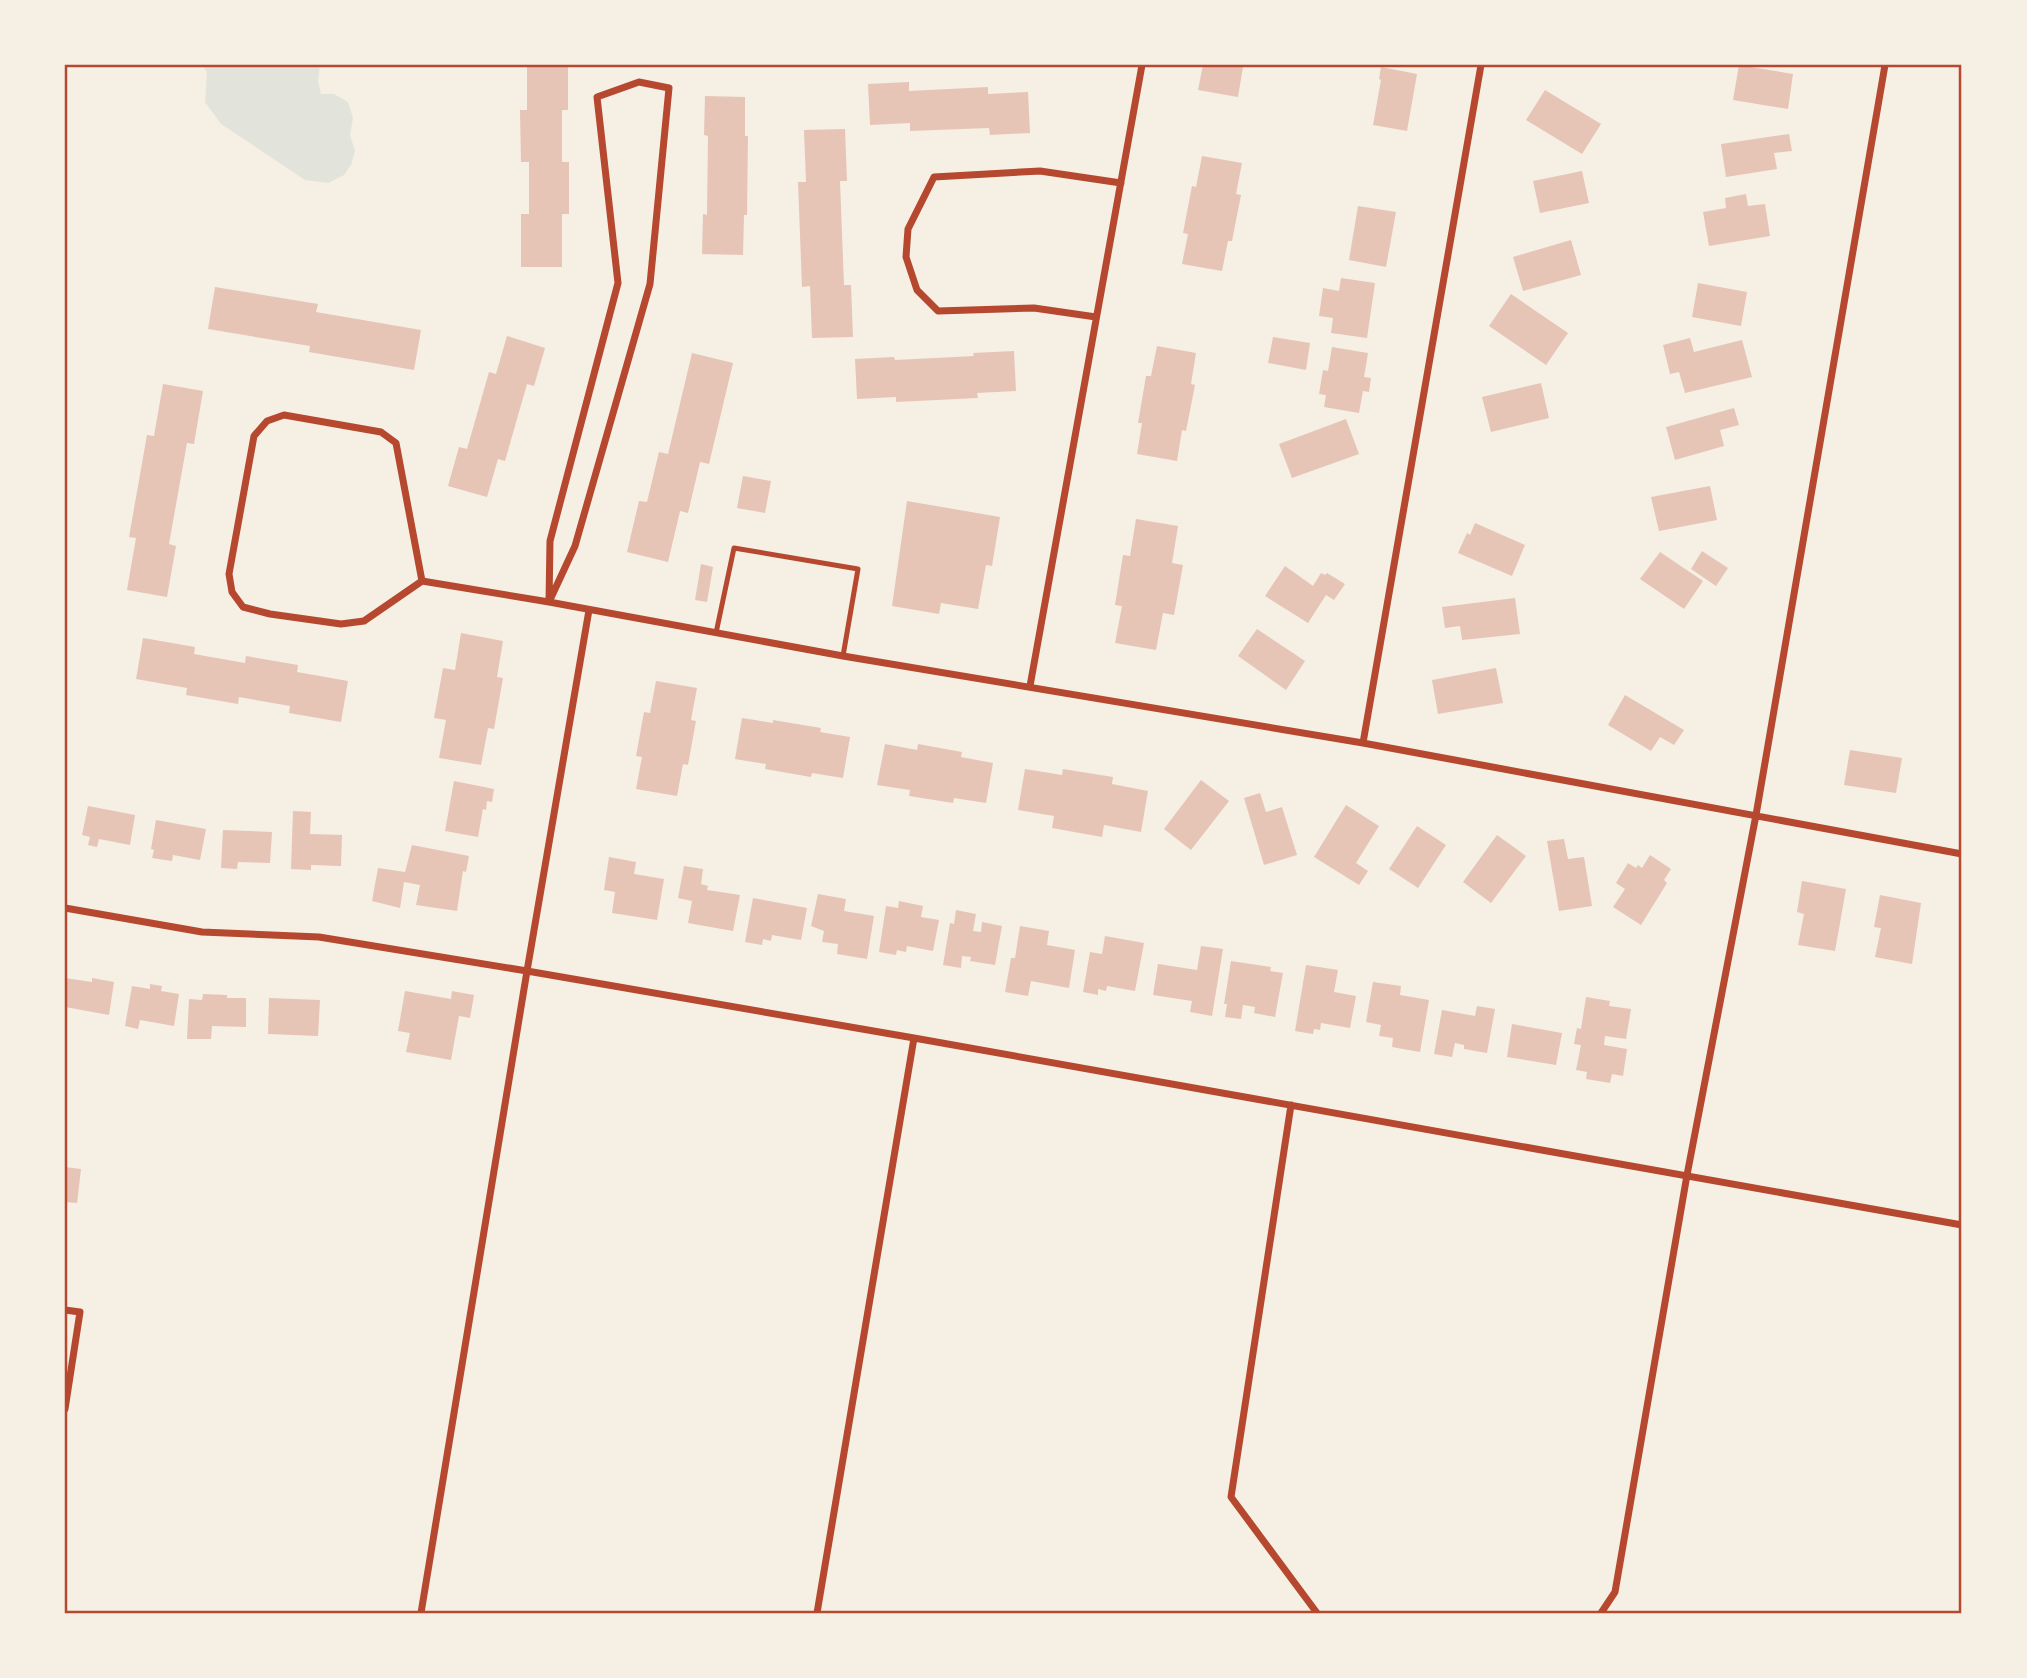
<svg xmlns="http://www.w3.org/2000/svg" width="2027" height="1678" viewBox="0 0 2027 1678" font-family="Helvetica,sans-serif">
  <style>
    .green { fill: #e2e4dc }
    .building { fill: #e6c5b7 }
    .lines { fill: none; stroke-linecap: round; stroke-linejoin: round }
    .service { stroke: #b5482f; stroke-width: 5 }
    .minor { stroke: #b5482f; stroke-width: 7 }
    .neatline { fill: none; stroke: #b5482f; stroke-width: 2.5 }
  </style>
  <rect width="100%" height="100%" fill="#f6efe4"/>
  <path class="green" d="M202,65h118l-2,16 3,13h13l14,8 5,16 -3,17 5,16 -4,14 -7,10 -16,8 -23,-3 -84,-56 -16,-22 2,-30z"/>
  <path class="building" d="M527,65h41v45h-6v52h7v52h-7v53h-41v-53h8v-52h-8l-1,-52h7z
    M1203,65h45v2h-5l-5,30 -40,-7z
    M1739,65l54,9 -5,35 -55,-9z
    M1381,67l36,7 -10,57 -34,-6 8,-45 -2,-1z
    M909,82v9l79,-4v7l40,-2 2,41 -40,2 -1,-7 -79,3v-8l-40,2 -2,-41z
    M1545,90l56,34 -19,30 -56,-34z
    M705,96l40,1v39h3l-1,79h-3l-1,40 -41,-1 1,-40 4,1 1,-79 -4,-1z
    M845,129l2,52h-7l4,104h7l2,52 -41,1 -2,-52 -8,1 -4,-105h8l-2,-52z
    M1789,134l3,17 -18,2 3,16 -51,8 -5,-33z
    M1202,156l40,7 -6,31 5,1 -9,46h-4l-6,30 -40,-7 6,-30 -5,-1 9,-47 4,1z
    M1582,171l7,32 -49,10 -7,-32z
    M1746,194l2,12 17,-2 5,32 -61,10 -6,-34 23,-4 -1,-10z
    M1358,206l38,6 -10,55 -37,-7z
    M1571,240l10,35 -58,16 -10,-34z
    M1341,278l34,5 -8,55 -36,-5 2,-15 -14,-2 4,-28 16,3z
    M1698,283l49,9 -6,34 -49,-9z
    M215,287l103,17 -2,8 105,18 -7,40 -105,-18 1,-6 -102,-17z
    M1511,294l57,39 -22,32 -57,-39z
    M507,336l38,12 -11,38 -7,-2 -22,77 -7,-2 -11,38 -39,-11 11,-39 8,2 22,-77 7,2z
    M1273,337l37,6 -4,27 -38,-7z
    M1690,338l4,14 48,-12 10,37 -67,16 -6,-21 -9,2 -7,-29z
    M1157,346l39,7 -5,31 4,1 -9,46 -4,-1 -5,31 -40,-7 5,-31h-4l8,-47h5z
    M1332,347l36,6 -4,24 7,1 -2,14 -6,-1 -4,22 -35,-6 2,-12 -7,-1 4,-24 5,1z
    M1014,351l2,40 -39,2 1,5 -82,4v-5l-39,2 -2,-40 39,-2 1,3 79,-4 -1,-3z
    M692,353l41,10 -24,101 -9,-2 -12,51 -8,-2 -12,51 -41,-10 12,-51 8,1 12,-50 9,2z
    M1541,383l8,35 -58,14 -9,-35z
    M163,384l40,7 -9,53 -7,-1 -18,101 7,2 -9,51 -40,-7 9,-52 -7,-1 18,-102 7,1z
    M1734,408l5,17 -19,5 4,16 -49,14 -9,-33z
    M1346,419l13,35 -67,24 -13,-34z
    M743,476l28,5 -6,32 -28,-5z
    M1710,486l7,34 -58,11 -8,-34z
    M907,501l93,16 -8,49 -6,-1 -8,44 -37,-6 -2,11 -47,-8z
    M1136,519l42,7 -6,37 11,2 -9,50 -11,-2 -7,37 -41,-7 7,-37 -7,-1 8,-50 7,1z
    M1475,523l50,22 -13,31 -54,-23 9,-20 3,2z
    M1702,551l26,17 -12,18 -25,-17z
    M1660,552l43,29 -19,28 -44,-30z
    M701,564l12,3 -6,35 -12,-2z
    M1285,566l28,20 8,-13 4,2 2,-2 18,11 -11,16 -8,-5 -18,28 -43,-27z
    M1515,598l5,36 -58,6 -2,-14 -15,2 -3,-21z
    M1257,629l48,32 -19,29 -48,-34z
    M461,633l42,8 -6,36 6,1 -9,51 -6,-1 -7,37 -42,-7 7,-38 -12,-2 9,-50 12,2z
    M143,638l52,9 -1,7 51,9 1,-7 52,9 -1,7 51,9 -7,41 -52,-9 1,-7 -51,-9 -1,7 -52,-9 1,-7 -51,-9z
    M1496,668l7,35 -65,11 -6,-34z
    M656,681l41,7 -6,32 5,1 -8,44 -5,-1 -6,32 -41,-7 6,-32 -6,-1 8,-44 6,1z
    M1625,695l59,35 -10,15 -14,-8 -9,14 -43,-26z
    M742,718l31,5v-3l48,8 -1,4 30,5 -7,41 -31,-5 -1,4 -46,-8 1,-5 -31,-5z
    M885,744l32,6 1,-6 44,8 -1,5 32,6 -7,40 -32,-5 -1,5 -44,-7 1,-6 -33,-5z
    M1850,750l52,8 -6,35 -52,-8z
    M1025,769l37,6 1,-6 50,8 -1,7 36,7 -7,41 -37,-7 -2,12 -50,-9 2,-12 -36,-6z
    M1201,780l28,21 -38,49 -27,-21z
    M454,781l40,8 -2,13 -5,-1 -1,9 -3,-1 -5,28 -33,-6z
    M1260,793l6,19 16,-5 15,48 -33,10 -20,-67z
    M1346,805l33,21 -23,37 12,8 -9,14 -45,-28z
    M88,806l47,9 -5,30 -31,-6 -2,8 -9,-2 2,-8 -8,-2z
    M293,811l18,1 -1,22 32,1 -1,31 -30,-1v5l-20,-1z
    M156,820l50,9 -6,31 -27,-5 -1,6 -20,-3 2,-8 -3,-1z
    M1417,826l29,19 -28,43 -29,-19z
    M223,830l49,2 -2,31 -32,-1 -1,7 -16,-1z
    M1497,835l29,21 -35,47 -28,-21z
    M1564,839l4,20 16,-2 8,49 -33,5 -12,-70z
    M412,845l57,11 -3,16 -3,-1 -6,40 -41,-6 4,-20 -16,-3 -4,26 -28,-7 6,-33 27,4z
    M1650,855l21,14 -7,11 3,3 -26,42 -28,-18 12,-18 -9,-6 12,-20 8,5 2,-3 4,3z
    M609,857l27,5 -2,12 30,5 -7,41 -45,-7 3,-21 -11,-2z
    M684,866l19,3 -2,15 7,2 -1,4 33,5 -7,36 -45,-8 4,-22 -14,-3z
    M1802,881l44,8 -11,62 -37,-6 6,-31 -7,-2z
    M818,894l28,5 -2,12 30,5 -7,43 -30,-5 1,-10 -16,-2 2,-11 -13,-5z
    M1880,895l41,8 -9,61 -37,-7 6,-29 -7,-1z
    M753,898l54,10 -6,32 -29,-5 -1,6 -8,-2 -1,6 -17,-3z
    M899,901l24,5 -2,11 18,3 -6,31 -26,-5 -1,6 -9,-2 -1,5 -17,-3 7,-46 12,2z
    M956,910l20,4 -3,17 8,1 1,-10 20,4 -7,39 -25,-4 1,-4 -9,-1 -1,12 -18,-3 7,-42 4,1z
    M1020,926l29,5 -2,14 28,5 -6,38 -38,-7 -3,15 -23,-4 6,-34h4z
    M1105,936l39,7 -9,48 -28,-5 -1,5 -8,-2v6l-15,-3 7,-40 12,2z
    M1201,946l22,3 -11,67 -22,-4 2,-11 -39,-6 5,-31 39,6z
    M1231,961l40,6 -1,4 13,2 -8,44 -21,-4 1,-6 -12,-2 -2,14 -16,-2 2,-13h-3z
    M1306,965l32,5 -4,22 22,4 -6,32 -29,-5 -1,7 -6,-1 -1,5 -18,-3z
    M65,978l27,4v-4l22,4 -5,33 -44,-8z
    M1373,982l28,4 -1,9 29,5 -9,52 -28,-5 1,-9 -14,-2 2,-11 -15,-3z
    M150,984l12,2 -1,5 18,3 -5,32 -34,-6 -2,9 -13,-3 7,-40 18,3z
    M405,991l46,8 1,-8 22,4 -4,23 -11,-2 -8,44 -45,-8 4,-19 -12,-2z
    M203,994l24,1v3h19v29l-34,-1 -1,13h-24l2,-40 13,1z
    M1586,997l24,4 -1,5 22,3 -5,30 -21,-3 -1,9 23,4 -4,27 -11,-2 -2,9 -24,-4 1,-7 -11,-2 5,-25 -7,-1 3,-16 4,1z
    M269,998l51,2 -2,36 -50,-2z
    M1477,1006l18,3 -8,44 -23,-4v-4l-9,-2 -3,14 -18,-3 8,-44 33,6z
    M1512,1024l50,9 -6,32 -49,-8z
    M65,1167l16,2 -4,34 -12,-1z"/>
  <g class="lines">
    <path class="service" d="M716,633l18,-85 124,21 -15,87"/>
    <path class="minor" d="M639,82l30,6 -19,196 -75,262 -26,56 1,-61 68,-258 -21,-186z
      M1096,317l-62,-9 -96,3 -21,-21 -11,-33 2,-28 26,-52 106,-6 81,12
      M284,415l97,17 15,11 26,138 -58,40 -23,3 -71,-10 -27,-7 -11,-15 -3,-18 25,-138 13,-15z
      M422,581l127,21 294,54 520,87 599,111
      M1030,686l112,-621
      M1363,743l118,-678
      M65,908l137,24 117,5 208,34 387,67 1048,187
      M1291,1105l-60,392 86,116
      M65,1310l15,2 -15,97
      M421,1613l106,-642 62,-361
      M817,1613l97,-575
      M1601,1613l14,-21 72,-417 69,-360 129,-750"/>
  </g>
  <rect width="2027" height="1678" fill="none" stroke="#f6efe4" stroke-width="133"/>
  <rect x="66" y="66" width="1894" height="1546" class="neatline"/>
</svg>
